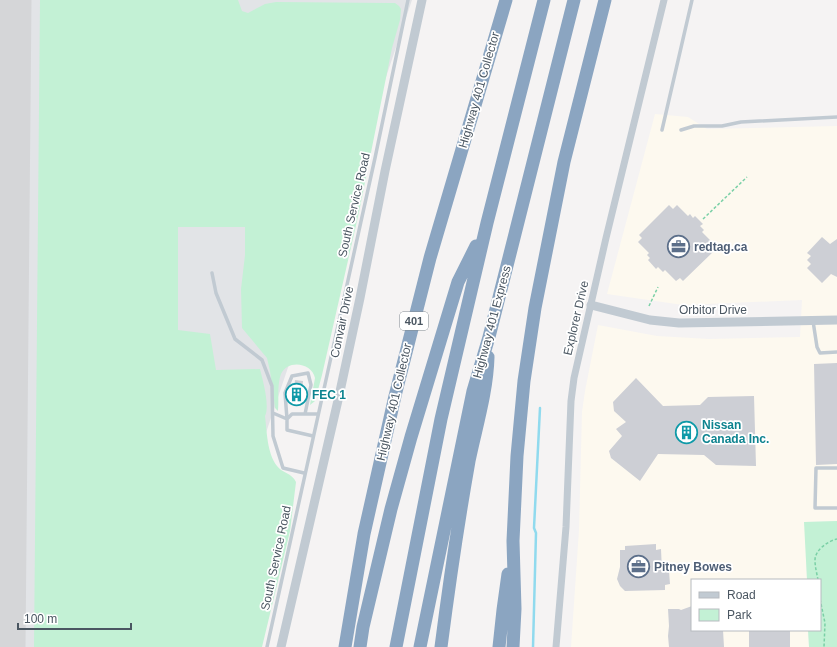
<svg xmlns="http://www.w3.org/2000/svg" width="837" height="647" viewBox="0 0 837 647" font-family="Arial,sans-serif">
  <style>
    .commercial { fill: #fdf9ef }
    .airport { fill: #e2e4e7 }
    .green { fill: #c3f1d5 }
    .lines { fill: none; stroke-linecap: round; stroke-linejoin: round }
    .stream { stroke: #90daee; stroke-width: 2.5 }
    .taxiway { stroke: #d5d6d8; stroke-width: 20 }
    .runway { stroke: #d5d6d8; stroke-width: 51 }
    .building { fill: #cdcfd5 }
    .path { stroke: #7ad0a6; stroke-width: 1.5; stroke-dasharray: 3 2; stroke-linecap: butt }
    .service { stroke: #c1cad2; stroke-width: 3.5 }
    .minor { stroke: #c1cad2; stroke-width: 7 }
    .tertiary { stroke: #c1cad2; stroke-width: 9 }
    .motorway { stroke: #8ba5c1; stroke-width: 13 }
    .labels { text-anchor: middle; stroke-width: 3.5; stroke-linejoin: round; paint-order: stroke }
    .shield { fill: #fff; stroke: #808990; stroke-width: 1 }
    .shield-label { font-size: 11px; font-weight: bold; fill: #4a5661 }
    .street-label { font-size: 12px; fill: #4a5661; stroke: #fff }
    .service-label { font-size: 12px; font-weight: bold; fill: #4e5e75; stroke: #fff; text-anchor: start }
    .culture-label { font-size: 12px; font-weight: bold; fill: #0d838f; stroke: #fff; text-anchor: start }
  </style>
  <rect width="100%" height="100%" fill="#f5f3f3"/>
  <path class="commercial" d="M655,114l33,3 19,12 130,-3v395l-32,1 2,58h-115v50h116l1,17h-238l8,-117 3,-118 3,-21 13,-66 59,11 52,3 91,-2 2,-37 -119,5 -76,-11z"/>
  <path class="airport" d="M0,0h412l-165,489 -14,158h-233z"/>
  <path class="green" d="M40,0h198l4,11 6,2 17,-9 11,-2 113,1h6l4,3 2,3 -1,11 -8,28 -33,164 -37,163 -7,26 -5,4 5,-27c-3,-15 -27,-19 -34,-4 -4,11 -2,25 -3,37l-3,-3 -5,-37 -3,-13 -25,-30 -1,-39 4,-34v-28h-67v103l32,4 6,36 44,-1c3,12 10,37 5,47 2,16 2,37 12,50 5,7 15,7 19,16l-6,49 -28,116h-228z
    M837,521v126h-28l-1,-17h12v-50h-13l-3,-58z"/>
  <g class="lines">
    <path class="stream" d="M533,647l3,-114 -2,-5 6,-120"/>
    <path class="taxiway" d="M0,29l6,55
      M0,279l4,-31"/>
    <path class="runway" d="M0,647l6,-647"/>
  </g>
  <path class="building" d="M669,205l4,4 4,-4 11,11 2,-2 3,4 2,-2 8,8 -3,2 4,4 -2,2 12,12 -3,3 3,4 -31,30 -3,-3 -4,3 -11,-11 -2,2 -5,-5 -2,2 -8,-9 2,-2 -3,-3 2,-2 -11,-11 4,-4 -3,-3z
    M822,237l8,7 7,-5v38l-6,-3 -9,9 -15,-15 4,-4 -4,-4 4,-4 -4,-3z
    M837,363v101l-21,1 -2,-101z
    M636,378l27,28 37,-1 8,-8 46,-1 2,70 -40,-1 -12,-10 -46,-1 -18,27 -29,-23 -2,-7 13,-15 -6,-7 10,-7 -12,-11 -1,-9z
    M295,380l8,1 -2,25 -9,-1z
    M656,544v6l5,-1 1,22h7l1,13 -5,1v5l-40,1 -5,-5 -3,-7 3,-12v-17h5v-4z
    M692,606v24h31l1,17h-55l-1,-11 1,-10 -1,-17h11l2,1z
    M749,630h41v17h-41z"/>
  <g class="lines">
    <path class="path" d="M703,219l44,-42
      M649,306l9,-19
      M818,580c-1,-6 -3,-13 -3,-20 0,-10 13,-19 22,-21
      M820,599l5,24 -1,24"/>
    <path class="service" d="M662,130l30,-130
      M681,130l13,-4h28l19,-4 96,-5
      M212,273l4,20 19,46 27,21 10,26 1,50 10,32 21,5
      M813,321l4,26 3,6 17,-1
      M273,413l14,6v11l26,6
      M305,414l6,-29 -3,-12 -16,3 -7,17 2,26 5,-5h26
      M837,468h-21l-1,40h22
      M267,647l108,-489 33,-158"/>
    <path class="minor" d="M556,647l10,-120 5,-126 3,-23 32,-140 58,-238"/>
    <path class="tertiary" d="M591,305l59,15 29,3 158,-3
      M281,647l58,-251 21,-98 25,-127 37,-171"/>
    <path class="motorway" d="M345,647l19,-113 31,-138 35,-138 76,-258
      M360,647l3,-20 28,-118 20,-72 47,-155 18,-36
      M396,647l45,-228 46,-196 57,-223
      M420,647l53,-256 16,-54 85,-337
      M441,647c8,-62 17,-124 28,-186 7,-34 18,-69 19,-104
      M499,647l4,-37 5,-36
      M513,647l2,-38 -2,-68 4,-85 7,-75 11,-73 29,-146 41,-162"/>
  </g>
  <defs>
    <symbol id="office-ring" viewBox="-11 -11 22 22"><circle r="9.5" fill="#fff" stroke="#5c6f8a" stroke-width="1.5"/><path d="M-6-3h4V-5.5h4V-3h4V5H-6ZM-1-4.5V-3h2v-1.5ZM-6 0V1H6V0Z" fill="#5c6f8a"/></symbol>
    <symbol id="building-ring" viewBox="-11 -11 22 22"><circle r="9.5" fill="#fff" stroke="#0f9aa8" stroke-width="1.5"/><path d="M-4-6H4V6H1V3H-1V6H-4ZM-2.5-4.3h1.7v1.8h-1.7ZM.8-4.3h1.7v1.8H.8ZM-2.5-1h1.7V.8h-1.7ZM.8-1h1.7V.8H.8Z" fill="#0f9aa8"/></symbol>
  </defs>
  <g fill-rule="evenodd">
    <use href="#office-ring" x="666" y="234" width="25" height="25"/>
    <use href="#building-ring" x="284" y="382" width="25" height="25"/>
    <use href="#building-ring" x="674" y="420" width="25" height="25"/>
    <use href="#office-ring" x="626" y="554" width="25" height="25"/>
  </g>
  <g class="labels">
    <rect class="shield" x="400" y="312" width="28" height="18" rx="3"/>
    <g class="shield-label">
      <text x="414" y="325">401</text>
    </g>
    <g class="street-label">
      <text transform="translate(479 90) rotate(-74)" y="4">Highway 401 Collector</text>
      <text transform="translate(354 205) rotate(-77)" y="4">South Service Road</text>
      <text x="713" y="314">Orbitor Drive</text>
      <text transform="translate(576 318) rotate(-77)" y="4">Explorer Drive</text>
      <text transform="translate(342 322) rotate(-78)" y="4">Convair Drive</text>
      <text transform="translate(492 322) rotate(-75)" y="4">Highway 401 Express</text>
      <text transform="translate(394 402) rotate(-77)" y="4">Highway 401 Collector</text>
      <text transform="translate(276 558) rotate(-78)" y="4">South Service Road</text>
    </g>
    <g class="service-label">
      <text x="694" y="251">redtag.ca</text>
      <text x="654" y="571">Pitney Bowes</text>
    </g>
    <g class="culture-label">
      <text x="312" y="399">FEC 1</text>
      <text x="702" y="429">Nissan<tspan x="702" dy="14">Canada Inc.</tspan></text>
    </g>
  </g>
  <rect x="691" y="579" width="130" height="52" fill="#ffffff" stroke="#b7bbc0"/>
  <rect x="699" y="592" width="20" height="6" fill="#c1cad2" stroke="#b7bbc0"/>
  <text x="727" y="599" font-size="12" fill="#4a5661">Road</text>
  <rect x="699" y="609" width="20" height="12" fill="#c3f1d5" stroke="#b7bbc0"/>
  <text x="727" y="619" font-size="12" fill="#4a5661">Park</text>
  <path d="M18 623v6h113v-6" fill="none" stroke="#4a5661" stroke-width="2"/>
  <text x="24" y="623" font-size="12" fill="#4a5661" stroke="#ffffff" stroke-width="3" paint-order="stroke">100 m</text>
</svg>
